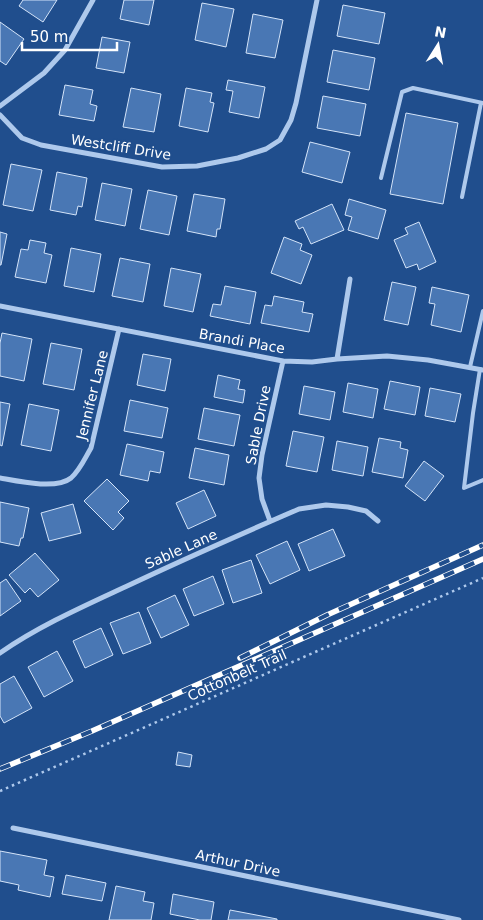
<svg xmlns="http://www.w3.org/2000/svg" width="483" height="920" viewBox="0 0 483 920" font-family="'DejaVu Sans',sans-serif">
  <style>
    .building { fill: #4977b4; stroke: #d4e4f9 }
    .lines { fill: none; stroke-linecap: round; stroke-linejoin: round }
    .path { stroke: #aec9ec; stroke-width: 2.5; stroke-dasharray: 2.5 4; stroke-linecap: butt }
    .lane { stroke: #aec9ec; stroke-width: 4 }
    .street { stroke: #aec9ec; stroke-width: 5 }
    .rail-casing { stroke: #fff; stroke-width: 5.5 }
    .rail { stroke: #204e8d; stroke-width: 4; stroke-dasharray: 11; stroke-linecap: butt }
    .labels { text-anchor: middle; stroke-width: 4; stroke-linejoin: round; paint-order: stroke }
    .street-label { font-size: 14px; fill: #fff; stroke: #204e8d }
  </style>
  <rect width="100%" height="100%" fill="#204e8d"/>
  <path class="building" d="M23,0h34l-14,22 -24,-16z
    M124,0h30l-5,25 -29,-6z
    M202,3l32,6 -8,38 -31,-7z
    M343,5l42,8 -6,31 -42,-8z
    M253,14l30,6 -8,38 -29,-5z
    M0,22l24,17 -18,26 -6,-4z
    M102,37l28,5 -6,31 -28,-5z
    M333,50l42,8 -6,32 -42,-8z
    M228,80l37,7 -6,31 -30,-6 4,-21 -7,-1z
    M65,85l28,5 -3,14 7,2 -3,15 -35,-6z
    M131,88l30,6 -7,38 -31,-5z
    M186,88l26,5 -2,9 4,1 -6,29 -29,-6z
    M323,96l43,8 -6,32 -43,-8z
    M406,113l52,10 -15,81 -53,-10z
    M310,142l40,10 -8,31 -40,-11z
    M11,164l31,6 -9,41 -30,-6z
    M57,172l30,6 -5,29 -4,-1 -2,9 -26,-5z
    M102,183l30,6 -7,37 -30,-6z
    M148,190l29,6 -8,39 -29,-6z
    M194,194l31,5 -5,30h-3l-1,8 -29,-6z
    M349,199l37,11 -8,29 -30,-9 4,-13 -7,-2z
    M332,204l12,26 -33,14 -8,-17 -4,2 -4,-8z
    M419,222l17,40 -17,8 -2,-6 -11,4 -12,-28 14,-6 -3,-6z
    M0,232l7,2 -6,31h-1z
    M284,237l18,7 -2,6 12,5 -11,29 -30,-11z
    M30,240l16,3 -2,10 8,2 -6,28 -31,-6 6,-28 7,1z
    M71,248l30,6 -7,38 -30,-6z
    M120,258l30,6 -7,38 -31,-6z
    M171,268l30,6 -8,38 -29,-6z
    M392,282l24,5 -8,38 -24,-5z
    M225,286l31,6 -6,32 -40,-8 3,-12 8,1z
    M432,287l37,8 -8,37 -30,-7 4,-21 -6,-1z
    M274,296l30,6 -2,10 11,2 -4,18 -48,-9 4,-18 7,1z
    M2,333l30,6 -8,42 -24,-5v-33z
    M51,343l31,6 -8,41 -31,-6z
    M143,354l28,5 -6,32 -28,-6z
    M218,375l22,5 -2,9 7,1 -2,13 -29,-6z
    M390,381l30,6 -5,28 -31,-6z
    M348,383l30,6 -5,29 -30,-6z
    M304,386l31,6 -5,28 -31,-6z
    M430,388l31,6 -6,28 -30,-6z
    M130,400l38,8 -6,30 -38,-7z
    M0,402l10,2 -8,42 -2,-1z
    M29,404l30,6 -8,41 -30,-6z
    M204,408l36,7 -6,31 -36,-7z
    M293,431l31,6 -7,35 -31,-6z
    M379,438l22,4 -1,6 8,2 -5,28 -31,-6z
    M337,441l31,6 -5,29 -31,-6z
    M127,444l37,8 -4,21 -10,-2 -2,10 -28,-6z
    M195,448l34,7 -5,30 -35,-7z
    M424,461l20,15 -19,25 -20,-15z
    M107,479l22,22 -11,11 6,6 -11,12 -29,-29z
    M204,490l12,26 -28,13 -12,-26z
    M0,502l29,6 -6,30h-2l-2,8 -19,-4z
    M73,504l8,29 -32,8 -8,-28z
    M333,529l12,27 -36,15 -11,-27z
    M287,541l13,29 -30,14 -14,-29z
    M35,553l24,27 -21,17 -8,-9 -5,5 -16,-18z
    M251,560l11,33 -29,10 -11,-33z
    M213,576l11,28 -30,12 -11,-27z
    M6,579l15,22 -21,15v-33z
    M175,595l14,30 -28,13 -14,-30z
    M139,612l12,31 -28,11 -13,-31z
    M101,628l12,27 -28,13 -12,-27z
    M57,651l16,30 -29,16 -16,-30z
    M14,676l18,32 -28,15 -4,-7v-32z
    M178,752l14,3 -2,12 -14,-2z
    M0,851l47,9 -3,15 10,2 -4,20 -32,-7 1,-5 -19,-4z
    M66,875l40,8 -4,18 -40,-7z
    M116,886l29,6 -2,9 11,2 -3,17h-42z
    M173,894l41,8 -3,18h-11l-30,-6z
    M230,910l47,9v1h-49z"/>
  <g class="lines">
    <path class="path" d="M0,791l483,-213"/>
    <path class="lane" d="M381,178l21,-86 11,-4 70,15
      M462,197l19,-94
      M470,367l13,-56
      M480,369l-7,44 -9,75 19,-8"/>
    <path class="street" d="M0,106l44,-33 21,-23 28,-50
      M0,115l22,23 19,7 121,22 35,-1 41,-8 28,-9 14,-9 11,-20 5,-17 21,-103
      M0,306l283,55 29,1 25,-3 50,-3 41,4 55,10
      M337,359l13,-80
      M0,478c17,3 56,12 71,0 9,-8 14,-20 20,-30l28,-119
      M270,521l-8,-22 -3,-21 3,-23 21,-94
      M0,653c39,-27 82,-46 125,-66 57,-27 116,-53 174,-78l27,-4 22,2 18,4 12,10
      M13,828l446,92"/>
    <defs>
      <path id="rail" d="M240,658l87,-43 156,-70
        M0,769l92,-38 391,-172"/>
    </defs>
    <use href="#rail" class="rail-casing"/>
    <use href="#rail" class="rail"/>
  </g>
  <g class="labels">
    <g class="street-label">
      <text transform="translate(121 147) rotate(9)" y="5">Westcliff Drive</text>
      <text transform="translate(242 341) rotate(10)" y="5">Brandi Place</text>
      <text transform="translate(92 395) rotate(-76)" y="5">Jennifer Lane</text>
      <text transform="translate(258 425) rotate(-79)" y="5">Sable Drive</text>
      <text transform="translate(181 549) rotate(-24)" y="5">Sable Lane</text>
      <text transform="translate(237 675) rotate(-24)" y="5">Cottonbelt Trail</text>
      <text transform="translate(238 863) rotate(12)" y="5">Arthur Drive</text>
    </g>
  </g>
  <g transform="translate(438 45) rotate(11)" stroke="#204e8d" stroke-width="4" paint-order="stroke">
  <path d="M0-4L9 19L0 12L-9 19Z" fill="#ffffff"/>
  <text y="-8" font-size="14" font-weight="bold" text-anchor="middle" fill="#ffffff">N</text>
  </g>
  <path d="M22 42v8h95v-8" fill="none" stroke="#ffffff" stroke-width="2.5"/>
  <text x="30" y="42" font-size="15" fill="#ffffff" stroke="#204e8d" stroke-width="4" paint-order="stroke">50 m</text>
</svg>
